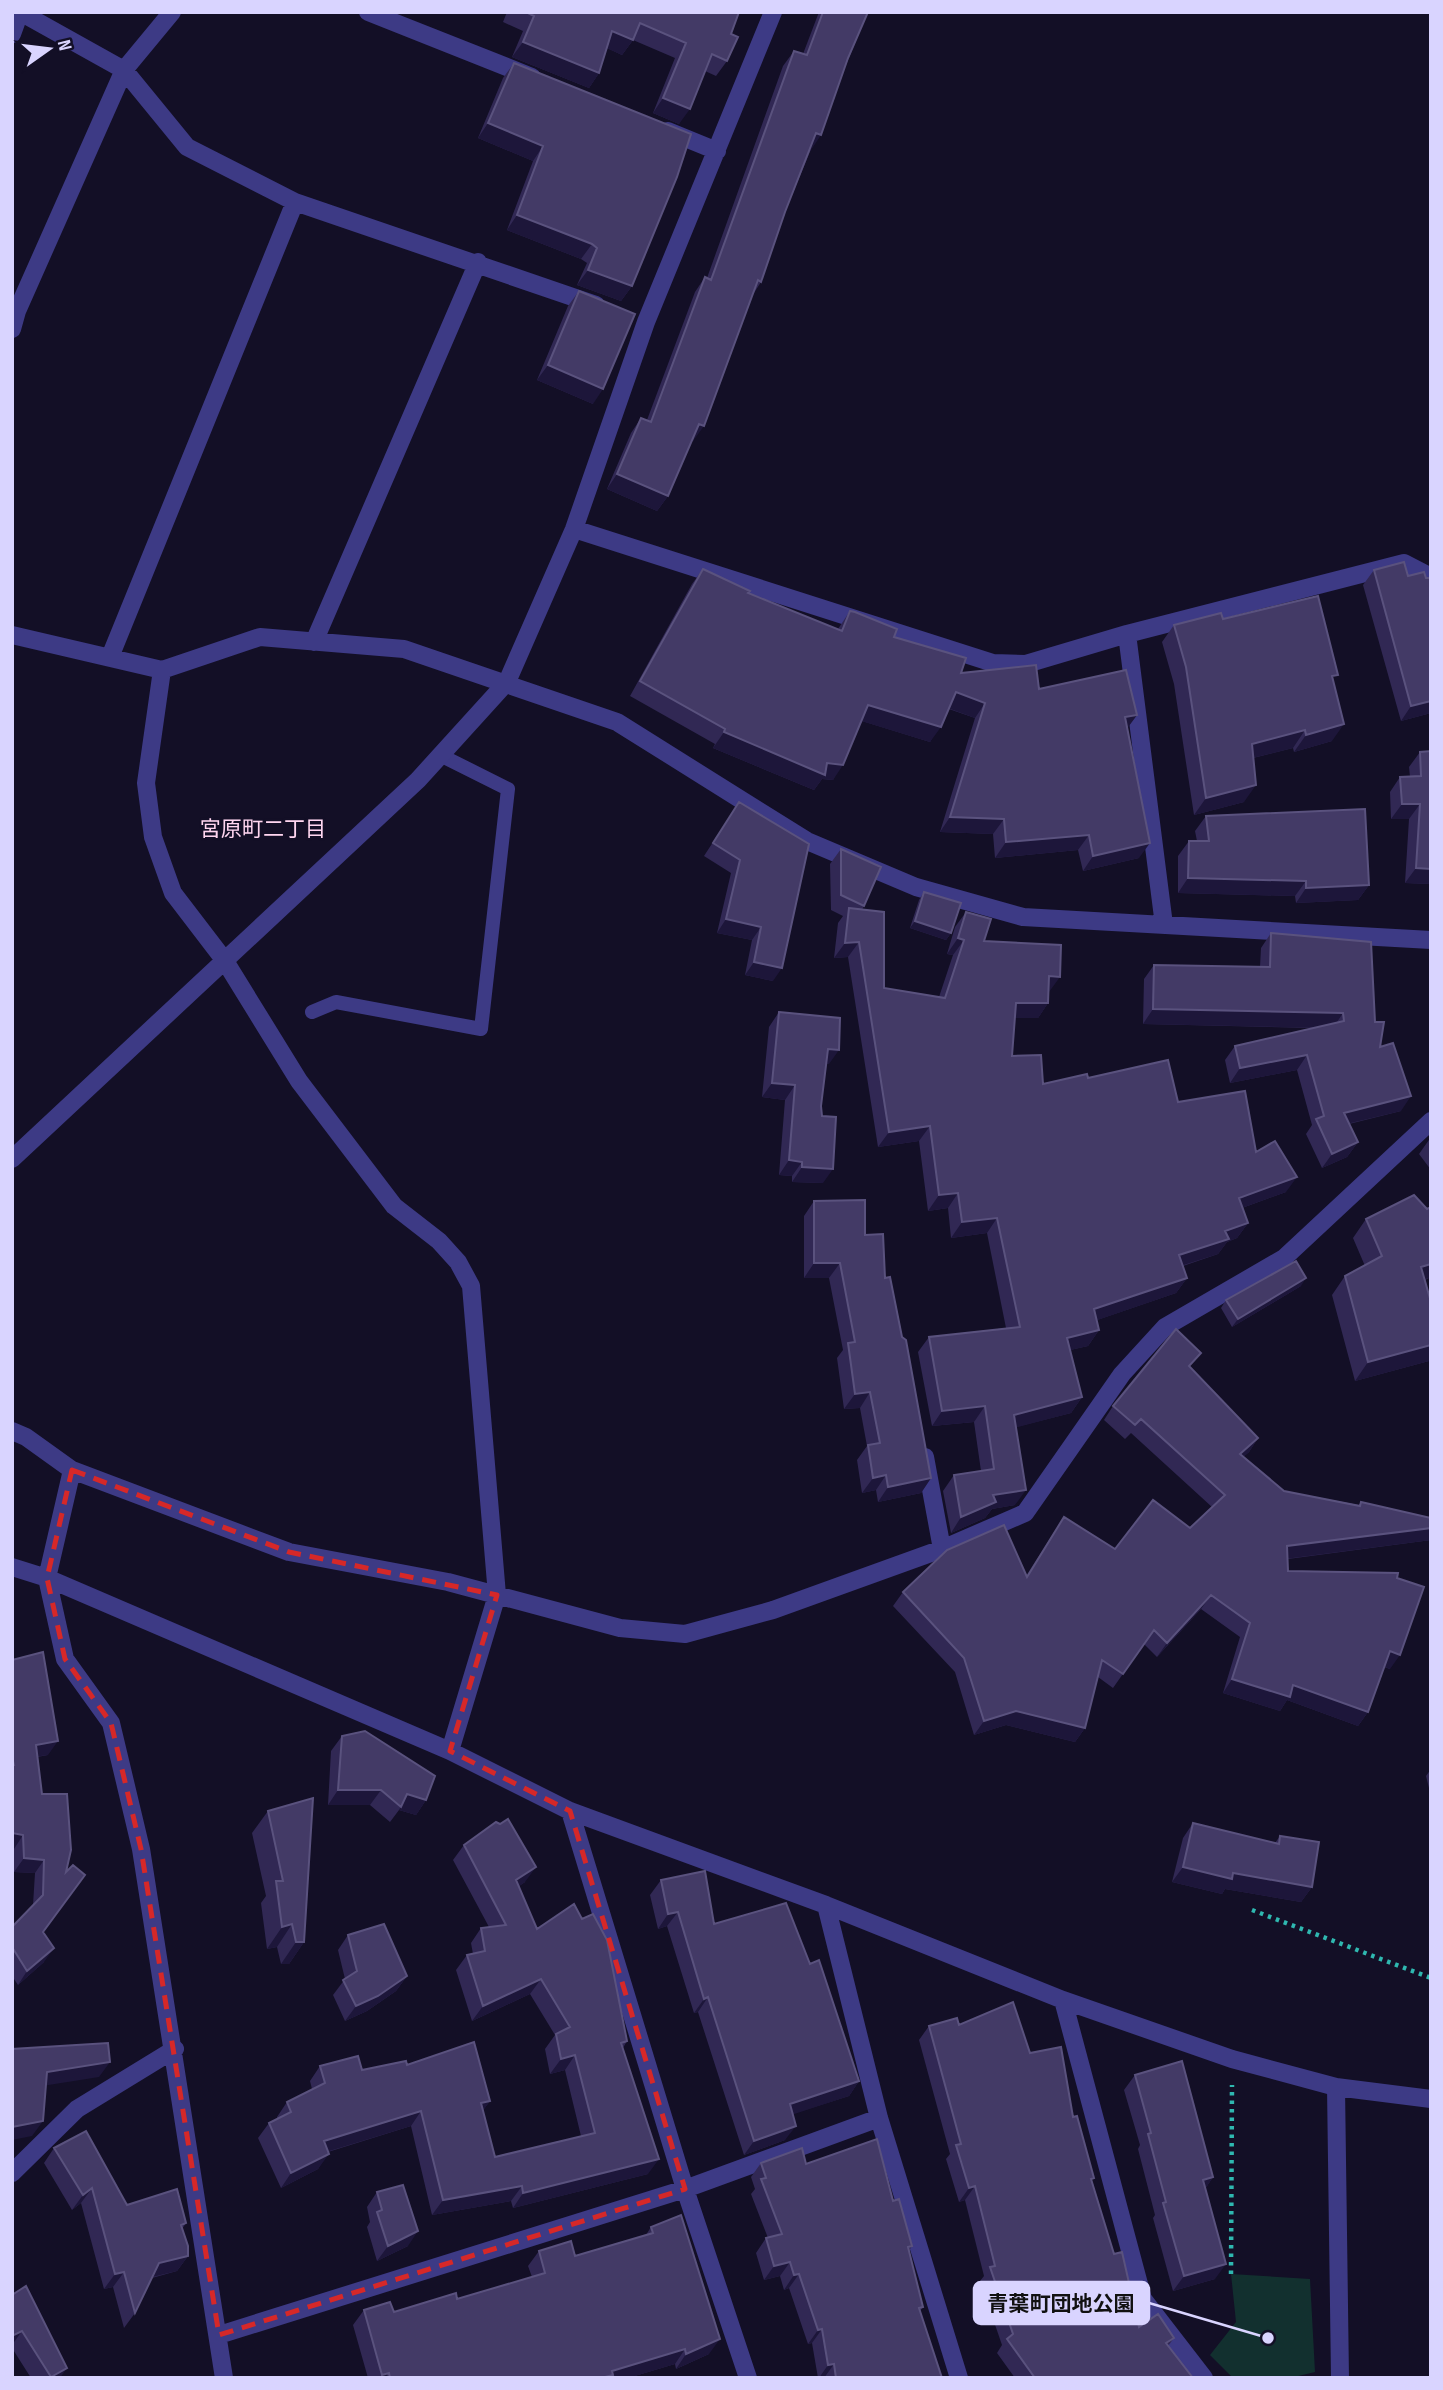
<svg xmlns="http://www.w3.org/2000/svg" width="1443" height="2390" viewBox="0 0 1443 2390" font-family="'Sofia Sans Condensed','Noto Sans JP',sans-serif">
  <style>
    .green { fill: #12302f }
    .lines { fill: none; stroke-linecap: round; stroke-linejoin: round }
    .path { stroke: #2fb8b0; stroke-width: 4.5; stroke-dasharray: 3.5 5; stroke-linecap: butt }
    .service { stroke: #3d3a85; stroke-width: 14 }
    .minor { stroke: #3d3a85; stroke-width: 18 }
    .wall { fill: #312854 }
    .shaded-wall { fill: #1d163a }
    .building { fill: #433a66; stroke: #5a527e; stroke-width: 2 }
    .marked { fill: none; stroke: #d62828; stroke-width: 5; stroke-dasharray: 14 9; stroke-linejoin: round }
    .labels { text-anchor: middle; stroke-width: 5; stroke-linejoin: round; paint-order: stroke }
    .neighbourhood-label { font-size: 21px; fill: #ffd6f0; stroke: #130f26 }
    .leader { fill: none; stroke: #d9d4ff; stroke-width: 2.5 }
    .callout-dot { fill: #d9d4ff; stroke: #130f26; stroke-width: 2.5 }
    .callout { fill: #d9d4ff; stroke: #d9d4ff; stroke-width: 2.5 }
    .callout-label { font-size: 21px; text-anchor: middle; font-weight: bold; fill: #111 }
  </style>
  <rect width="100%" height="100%" fill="#130f26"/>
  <path class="green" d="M1231,2274l79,5 5,93 -25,6h-57l-23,-23 26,-33z"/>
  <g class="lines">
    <path class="path" d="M1252,1910l179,68
      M1231,2274l1,-189"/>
    <path class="service" d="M312,1012l24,-10 145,27 27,-240 -68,-34"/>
    <path class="minor" d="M368,12l164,65
      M12,34l8,-22 104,58 63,77 108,55 301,103
      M668,131l49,20
      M12,329l5,-18 107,-241 48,-58
      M574,529l419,134 33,1 101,-30 277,-71 27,14
      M1127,634l37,291
      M12,635l150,35 98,-33 144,12 213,73 190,119 109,46 107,30 408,23
      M314,642l164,-380
      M110,657l185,-455
      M162,670l-16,113 7,54 20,56 52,68 74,120 95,125 45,35 19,21 13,24 26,309 -47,156
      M12,1159l406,-379 89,-98 67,-153 72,-207 127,-310
      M12,1431l14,6 46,33 217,82 159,30 172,46 65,6 88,-24 169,-61 83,-36 97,-139 43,-47 119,-69 147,-137
      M925,1457l17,92
      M72,1470l-25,108 18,81 46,64 30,126 83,529
      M12,1567l35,11 403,173 120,60 256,94 237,95 169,59 104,28 95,12
      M570,1811l115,378 63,189
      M826,1905l53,213 80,260
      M1063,2000l80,299 61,79
      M1336,2087l4,291
      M12,2173l65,-64 98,-60
      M219,2335l466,-146 194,-71"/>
  </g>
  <path class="wall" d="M507,12h232l-8,22 -4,27 -11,15 -11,-5 -26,53 -26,-11 22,-55 -42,-18 -11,15 -15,-7 -8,25 -10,15 -77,-31 11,-26 -20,-9z
    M819,12h49l-83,200 -24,70 -9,14 -59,145h-1l-24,55 -11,15 -50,-22 24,-56 10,-15 6,2 48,-128 10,-15 2,1 76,-212 11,-15 9,3z
    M514,63l118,223 -11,15 -44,-16 10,-22 -6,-4 -74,-29 26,-69 -55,-23 25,-60z
    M579,291l14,113 -56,-24 31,-74z
    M703,569l45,24 90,36 12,-18 44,26 67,36 78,16 98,26 -10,13 12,130 -56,13 -5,-21 -83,8 -2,-24 -53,-2 35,-114 -26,-9 -19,33 -68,-21 -29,59 -11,-1 -8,11 -101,-42 2,-4 -85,-48 62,-112z
    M1374,570l34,6 18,2 5,135 -30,8 -38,-136z
    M1223,619l110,62 -1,60 -38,11 -1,-4 -40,10 -9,44 -50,13 -20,-131 -12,-42 12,-17z
    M1420,752l11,132 -26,-1 4,-64h-18l-1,-27 10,-15h10l-1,-10z
    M739,802l34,179 -28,-6 7,-35 -35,-7 14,-60 -27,-17z
    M1206,816l163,69 -11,15 -62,3 -1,-7 -117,-3v-37l11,-15h8l-2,-10z
    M841,849l23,57 -2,4 22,78 55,9 14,-42 -6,-1 8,-27 11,-15 18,29 65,51 -1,11 -10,15h-23l-3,38 31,28 45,-6 90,24 78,50 30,40 -44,16 6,15 -11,15 -10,4 -9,12 -35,12 4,12 -11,15 -79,27 2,10 -11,16 -18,4 12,47 -11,16 -55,14 -1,78 -23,4 -7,9 -34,15 -8,-42 11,-16 27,-4 -7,-49 -42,4 -14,-74 11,-15 77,-9 -19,-95 -36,5 -3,-30 -20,3 -9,-70 -41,6 -30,-190 -14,1 4,-35 5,-7 -12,-6 -1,-46z
    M924,892l27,41 -5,7 -36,-12 9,-28z
    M1271,933l104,89 5,25 21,64 -52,13 9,18 -11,15 -25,11 -16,-34 6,-9 -15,-55 -67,13 -5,-23 10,-14 79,-18 -171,-4 1,-45 10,-14 106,2 1,-19z
    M779,1012l50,52h-3l-5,42 2,77 -31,-1v-6l-13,-1 6,-75 -23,-3 7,-70z
    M1431,1137v33l-12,-16z
    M814,1201l51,34 20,43 17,59 29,141 -10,15 -43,9 -2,-12 -14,3 -5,-33 10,-14 -7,-38 -16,1 -7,-51 6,-8 -14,-72h-25v-62z
    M1366,1219l65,58 -6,3 4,81 -74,20 -23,-86 13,-19 20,-10 -12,-28z
    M1301,1286l-69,41 -11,-19 5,-8z
    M1191,1368l67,70 -9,14 -6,5 41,34 75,14 2,-3 70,38 -143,19v12l109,7 -7,91 -6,-2 -16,45 -10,14 -71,-26 -7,11 -57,-18 17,-56 -39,-28 -44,48 -13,-13 -31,44 -15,-11 -13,51 -10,14 -69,-17 -32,10 -19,-63 -62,-66 10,-14 123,-16 38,-59 51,32 75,-21 22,-21 -81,-74 -6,6 -21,-19 9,-14z
    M12,1660l36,95 -11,2 5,37h25l-24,139 1,29 -26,23 -6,-9v-49l21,-22 2,-32 -21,-1v-23h-2z
    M342,1736l84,64 -10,15 -17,-5 -9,12 -20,-17h-42l3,-54z
    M1431,1769v27l-5,-20z
    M268,1811l36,131 -15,22h-8l-4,-17 -10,2 -6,-46 5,-7 -14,-63z
    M1193,1823l82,20 5,-7 32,51 -11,15 -76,-13 -3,5 -50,-12 11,-44z
    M464,1845l61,37 -6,4 18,43 90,112 -4,7 25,126 -135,34 -2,-7 -79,14 -21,-89 -83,26 -10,17 -37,19 -23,-50 11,-15 8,-4v-2l10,-15 25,-13 -2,-8 10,-15 42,4 45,-5 83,36 -7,9 12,47 86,-21 -16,-66 -15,4 -5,-25 10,-14 -25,-41 -58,27 -16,-51 11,-15 6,-1 -2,-11 10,-15 8,-1 -36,-67z
    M661,1880l53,44 96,40 49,117 -10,15 -57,18 -7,26 -41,15 -46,-143 -4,1 -27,-87 -9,3 -8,-34z
    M348,1935l59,41 -11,15 -29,20 -22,10 -12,-26 12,-16 -7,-29z
    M959,2025l71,28 43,64 41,137 25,73 35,11 -6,8 25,32h-178l-18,-25 5,-8 -22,-64 4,-5 -19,-76 -6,2 -13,-43 4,-5 -31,-114 10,-14z
    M1135,2075l78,102 -8,12 10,90 -42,12 -20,-73 2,-3 -17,-66 2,-4 -16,-55z
    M54,2148l73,57 59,18 -4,6 6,27 -11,15 -25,7 -17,35 -11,15 -11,-41 -9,2 -23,-86 -9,7 -28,-47z
    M761,2163l45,1 87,37 19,45 -3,5 14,56 -3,4 22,67h-124l-6,-35 -4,1 -19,-56 -5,2 -4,-14 -16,4 -8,-27 10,-15h2l-17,-44 4,-5 -4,-12z
    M377,2192l31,54 -31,15 -10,-34 3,-5 -3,-15z
    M651,2227l58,127 -33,15 -1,-5 -47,14h-260l-15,-53 11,-15 30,2 63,-13 75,-22 -4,-11 11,-15 36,5 71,-21z
    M12,2295l48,83h-29l-19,-30z"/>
  <path class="shaded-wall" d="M612,31l21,9 -11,15 -20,-9z
    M523,42l76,31 -10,15 -77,-31z
    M663,98l27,11 -11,15 -26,-11z
    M488,123l55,23 -10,15 -55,-23z
    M816,133l5,2 -10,15 -5,-2z
    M517,215l75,29 -11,15 -74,-29z
    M588,270l44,16 -11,15 -44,-16z
    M548,365l55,24 -10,15 -56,-24z
    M699,424l5,2 -11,15 -5,-2z
    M617,474l51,22 -11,15 -50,-22z
    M956,692l29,11 -10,15 -30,-11z
    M1431,701v12l-30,8 10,-15z
    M868,705l73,22 -11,15 -72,-22z
    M1137,715l-11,15 -1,-13z
    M1344,724l-12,17 -38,11 12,-17z
    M1305,730l-12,18 -53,13 12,-17z
    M724,732l103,31 16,2 -10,15 -11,-1 -8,11 -101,-42z
    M1256,785l-12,17 -50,13 12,-17z
    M1402,804h18l-11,15h-18z
    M950,817l54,2 -11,15 -53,-2z
    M1089,835l-11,15 -83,8 11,-16z
    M1150,843l-11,15 -56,13 10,-15z
    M1416,868l15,1v15l-26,-1z
    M1188,878l118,3 -11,15 -117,-3z
    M1369,885l-11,15 -62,3 10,-15z
    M726,919l35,8 -9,13 -35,-7z
    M915,921l36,12 -5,7 -36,-12z
    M958,938l6,2 -11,15 -6,-1z
    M859,942l-11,15 -14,1 11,-15z
    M754,962l28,6 -9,13 -28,-6z
    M1049,976l11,1 -11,15z
    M1016,1003h32l-10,15h-33z
    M1153,1009l190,4 -10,15 -190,-4z
    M828,1049l11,1 -10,14 -11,-1z
    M1307,1055l-10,15 -67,13 10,-15z
    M772,1083l23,2 -10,15 -23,-3z
    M1411,1096l-10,15 -67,16 10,-14z
    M930,1126l-11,15 -41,6 11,-15z
    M1358,1142l-11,15 -25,11 10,-14z
    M789,1160l13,2 -10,14 -13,-1z
    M802,1167l31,2 -10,14 -31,-1z
    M1297,1177l-11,15 -58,21 11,-15z
    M958,1193l-10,15 -20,3 11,-16z
    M997,1218l-10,15 -36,5 11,-16z
    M1248,1223l-11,15 -10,4 -9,12 -50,16 11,-15 46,-24z
    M814,1263h26l-11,15h-25z
    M1431,1264v13l-23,9 13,-19z
    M1187,1278l-11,15 -93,32 11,-16z
    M1306,1278l-5,8 -69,41 6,-8z
    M1099,1330l-11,16 -31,7 10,-15z
    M1431,1345v13l-2,3 -74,20 13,-19z
    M870,1392l-10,16 -16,1 11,-15z
    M1082,1397l-11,16 -68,18 11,-16z
    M985,1406l-11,16 -42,4 10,-15z
    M1258,1438l-9,14 -19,16 10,-14z
    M886,1475l-10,15 -14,3 11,-15z
    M931,1478l-10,15 -43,9 10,-15z
    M1026,1490l-11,15 -23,4 -7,9 -34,15 10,-16 32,-22z
    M1431,1528v12l-154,20 10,-14z
    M1211,1595l-10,14 -44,48 10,-14z
    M1390,1651l10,4 -10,14 -10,-4z
    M1232,1679l61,6 75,27 -10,14 -71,-26 -7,11 -57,-18z
    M1016,1711l69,17 -10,14 -69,-17 -32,10 10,-14z
    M58,1741l-10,14 -22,3 10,-13z
    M338,1790h43l-11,15h-42z
    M407,1794l19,6 -10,15 -17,-5z
    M12,1833l11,2 -9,14h-2z
    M24,1858l20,2 -9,13 -21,-1z
    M536,1867l-11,15 -19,13 10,-15z
    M1183,1867l50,6 79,14 -11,15 -76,-13 -3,5 -50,-12z
    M678,1912l-11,14 -9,3 10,-15z
    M292,1924l-15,23 -10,2 15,-22z
    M296,1942h8l-15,22h-8z
    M54,1948l-10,14 -26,23 9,-14z
    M407,1976l-11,15 -29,20 -22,10 11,-15z
    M541,1979l-11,15 -58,27 11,-15z
    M708,1997l-10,15 -4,1 10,-14z
    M575,2055l-10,15 -15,4 11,-15z
    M110,2062l-11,15 -63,10 11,-15z
    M859,2081l-10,15 -70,23 11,-15z
    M490,2101l-11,15 2,-13z
    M421,2111l-10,15 -98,30 11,-15z
    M43,2121l-11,15 -20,4v-13z
    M796,2126l-11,14 -41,15 10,-14z
    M329,2154l-11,15 -37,19 10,-15z
    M659,2159l-11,15 -135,34 10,-15z
    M1213,2177l-10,15v-12z
    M522,2186l-11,15 -79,14 11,-15z
    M975,2186l-10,14 -6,2 10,-14z
    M92,2188l-11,15 -9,7 11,-15z
    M418,2231l-10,15 -31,15 11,-15z
    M188,2256l-11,15 -29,7 11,-15z
    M790,2262l-10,14 -16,4 10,-14z
    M1226,2264l-11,15 -42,12 11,-15z
    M124,2272l-11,15 -9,2 11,-15z
    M799,2274l-10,14 -5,2 10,-15z
    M822,2329l-10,14 -4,1 10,-14z
    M22,2331l-10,14v-9z
    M720,2339l-11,15 -33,15 10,-15z
    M685,2349l-10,15 -47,14h-27l11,-7z
    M834,2364l-10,14h-5l9,-13z
    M67,2368l-7,10h-9v-1z
    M389,2373l-4,5h-5l2,-3z"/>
  <path class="building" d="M526,12h213l-8,22 7,3 -11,24 -15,-7 -22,55 -27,-11 23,-55 -46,-20 -7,17 -21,-9 -13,42 -76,-31 11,-26z
    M823,12h45l-20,46 -27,77 -5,-2 -31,79 -24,70 -3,-2 -54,146 -5,-2 -31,72 -51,-22 24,-56 10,4 54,-145 6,3 83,-229 13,4z
    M514,63l177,71 -14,43 -45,109 -44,-16 9,-22 -5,-4 -75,-29 26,-69 -55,-23z
    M579,291l56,23 -32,75 -55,-24z
    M1404,562l4,14 16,-4 2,6h5v123l-20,5 -37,-136z
    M703,569l47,22 -2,2 94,38 8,-20 5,1 42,17 -3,8 72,21 -5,15 75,-8 3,24 87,-19 11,45 -12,2 25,126 -57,13 -4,-21 -83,7 -2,-23 -54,-2 35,-114 -29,-11 -15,35 -73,-22 -25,60 -16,-2 -2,12 -101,-43 1,-3 -85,-48z
    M1318,596l20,79 -6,1 12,48 -38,11 -1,-5 -53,14 4,41 -50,13 -20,-131 -12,-42 47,-12 2,6z
    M1431,751v118l-15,-1 4,-64h-18l-2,-27 21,-1 -1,-24z
    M739,802l70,42 -27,124 -28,-6 7,-35 -35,-8 14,-59 -27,-17z
    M1365,809l4,76 -63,3v-7l-118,-3 1,-37h20l-3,-25z
    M841,849l40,18 -17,39 -23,-11z
    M924,892l37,11 -10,30 -36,-12z
    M849,908l35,4v76l61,10 19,-58 -6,-2 8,-26 25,7 -7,22 77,4 -1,32 -11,-1 -1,27h-32l-4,53 29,-1 2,29 44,-10 1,4 80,-18 10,42 67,-11 11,61 19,-11 22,36 -58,21 9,25 -23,8 4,8 -50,16 8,23 -93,31 5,21 -32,8 15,59 -68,18 12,75 -33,5 3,7 -35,15 -7,-42 40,-6 -9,-63 -43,5 -13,-74 91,-10 -23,-109 -35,4 -4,-29 -19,2 -9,-69 -41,6 -30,-190 -14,1z
    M1271,933l100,9 4,80h9l-4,25 13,-4 18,53 -67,17 14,29 -26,12 -16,-35 8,-3 -17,-61 -67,13 -5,-22 109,-25 -1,-8 -190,-4 1,-44 116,2z
    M779,1012l61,6 -1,32 -11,-1 -7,57 1,10 14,1 -3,52 -31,-2v-5l-13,-2 6,-75 -23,-2z
    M1414,1195l13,14 4,-2v57l-10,3 10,35v43l-63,17 -23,-86 37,-20 -16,-37z
    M865,1200v35l18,-1 2,44 5,-1 12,60 4,3 25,138 -43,9 -2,-12 -13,3 -5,-33 12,-2 -10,-51 -15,2 -7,-51 7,-1 -15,-79h-26v-62z
    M1296,1261l10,17 -68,41 -12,-19z
    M1176,1329l25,24 -12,13 69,72 -18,16 44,37 76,15 1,-4 70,16v10l-144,18 1,25 110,2 -1,5 27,9 -24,68 -10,-4 -22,61 -75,-27 -3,12 -58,-18 18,-56 -39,-28 -44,48 -13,-13 -31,44 -21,-14 -17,68 -69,-17 -32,10 -20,-63 -61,-66 44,-42 57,-25 23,52 37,-60 51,32 38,-49 37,28 35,-33 -84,-76 -6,6 -22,-19z
    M43,1652l15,89 -22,4 6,49h25l4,56 -5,22 7,-7 12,10 -42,57 11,16 -27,23 -15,-24v-20l31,-32 1,-35 -20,-2 -1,-23 -11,-2v-68h2l-2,-8v-97z
    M365,1731l70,45 -9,24 -19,-6 -6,13 -20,-17h-43l4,-54z
    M313,1798l-9,144h-8l-4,-18 -10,3 -6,-46h7l-15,-70z
    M508,1819l28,48 -20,13 21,49 37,-25 8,15 11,-5 14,26 20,101 -6,2 38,116 -136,34 -1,-7 -79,14 -22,-89 -97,30 5,13 -38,19 -22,-50 22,-11 -4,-10 38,-19 -5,-17 38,-10 4,14 44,-9 1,4 67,-23 16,59 -9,2 14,54 100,-24 -20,-78 -14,4 -5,-25 14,-7 -29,-48 -58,27 -16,-51 18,-4 -4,-23 25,-3 -42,-80 32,-23 4,2z
    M1193,1823l86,21 1,-8 39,6 -7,45 -79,-14 -1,6 -49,-12z
    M705,1871l9,53 72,-21 24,61 9,-4 40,121 -69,23 6,22 -42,15 -46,-144 -4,2 -26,-87 -10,2 -7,-34z
    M384,1924l23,52 -29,20 -22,10 -13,-26 14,-9 -9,-36z
    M1013,2002l17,51 31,-6 12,70 4,-1 17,62 -3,1 23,75 8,-2 17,75 19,-13 16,24 -8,5 27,35h-158l-28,-39 6,-5 -23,-67 5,-1 -20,-80 -6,2 -13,-43 5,-1 -32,-118 28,-8 2,7z
    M108,2043l2,19 -63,10 -4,49 -31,6v-78z
    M1182,2061l31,116 -10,3 23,84 -42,12 -21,-73 3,-1 -18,-68 3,-1 -16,-58z
    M86,2131l41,74 50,-16 9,34 -5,2 7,21v10l-29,7 -24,50 -11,-41 -9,2 -23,-86 -9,7 -29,-47z
    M877,2139l16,62 6,-2 13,47 -4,1 15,60 -4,1 23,70h-106l-2,-14 -6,1 -6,-36 -4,1 -19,-56 -5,1 -4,-13 -16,4 -8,-28 16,-4 -21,-55 5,-1 -5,-15 41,-15 4,16z
    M403,2185l15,46 -30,15 -11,-34 5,-2 -5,-18z
    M681,2215l39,124 -34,15 -1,-5 -73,22 1,4 -12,3h-211l-1,-5 -7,2 -18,-65 26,-8 4,10 62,-19 1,6 88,-26 -6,-22 32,-10 4,15 78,-23 -2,-6z
    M26,2286l41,82 -16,9 -29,-46 -10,5v-41z"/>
  <path class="marked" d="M72,1470l217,82 208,43 -47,156 120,60 115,378 -466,146 -78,-486 -30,-126 -46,-64 -18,-81z"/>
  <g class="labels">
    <g class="neighbourhood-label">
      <text x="263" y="836">宮原町二丁目</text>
    </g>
  </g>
  <path class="leader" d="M1268 2338L1149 2303"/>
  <circle class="callout-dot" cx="1268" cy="2338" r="7"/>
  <rect class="callout" x="974" y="2282" width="175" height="42" rx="7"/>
  <g class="callout-label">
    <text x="1061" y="2311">青葉町団地公園</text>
  </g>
  <rect width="1443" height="2390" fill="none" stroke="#d9d4ff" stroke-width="28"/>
  <g transform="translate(49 49) rotate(76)" stroke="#130f26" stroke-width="5" paint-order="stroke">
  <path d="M0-5L12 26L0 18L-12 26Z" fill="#d9d4ff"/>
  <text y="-10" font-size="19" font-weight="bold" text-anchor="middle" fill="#d9d4ff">N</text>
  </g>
</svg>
